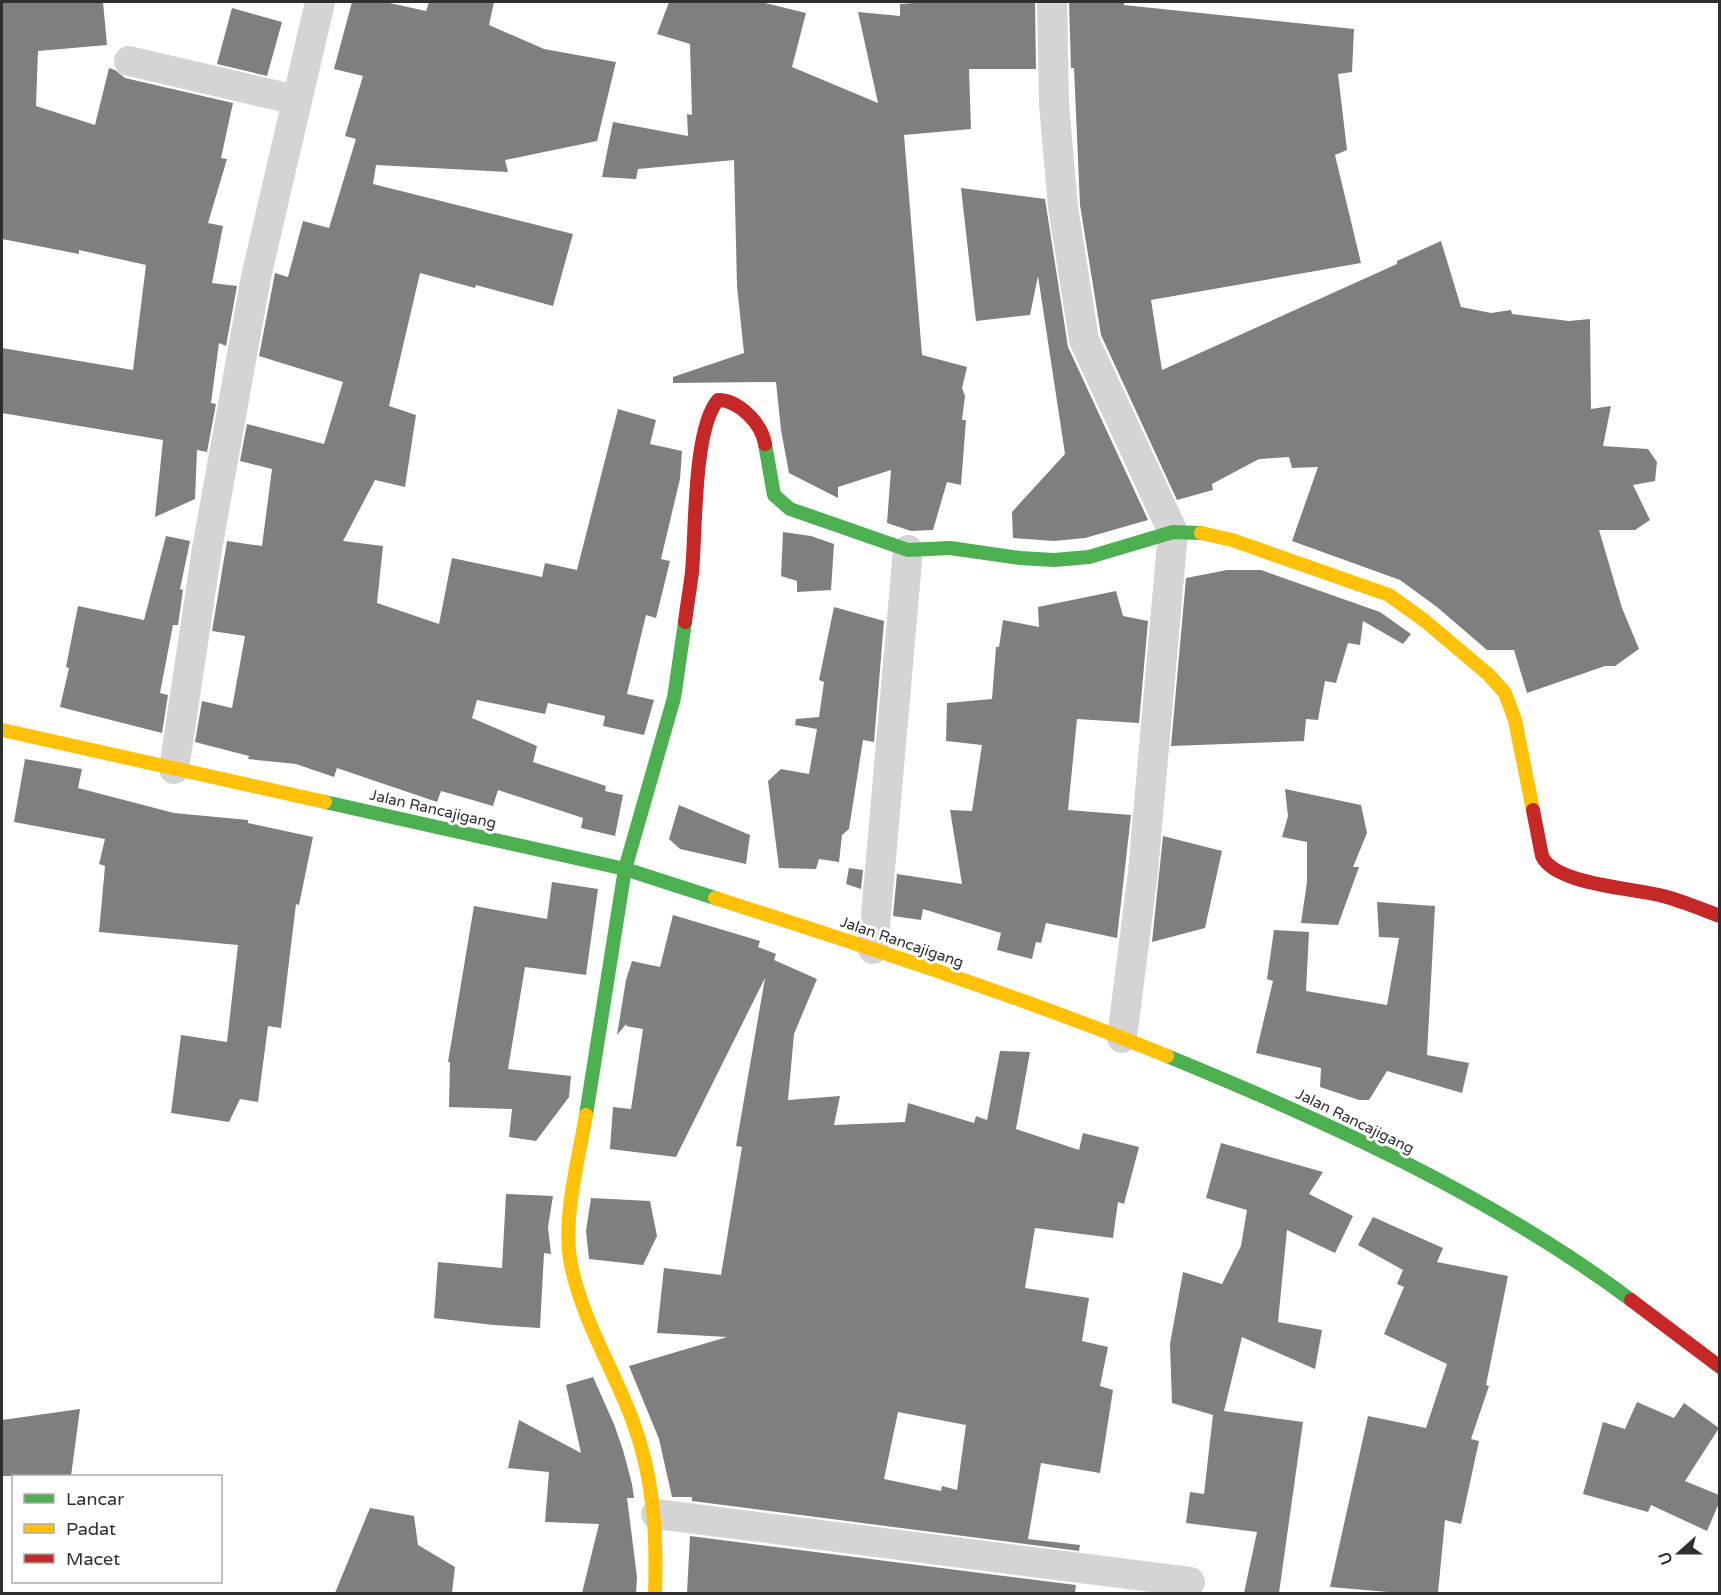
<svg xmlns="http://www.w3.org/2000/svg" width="1721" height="1595" viewBox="0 0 1721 1595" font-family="'Varela Round',sans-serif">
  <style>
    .building { fill: #7f7f7f; fill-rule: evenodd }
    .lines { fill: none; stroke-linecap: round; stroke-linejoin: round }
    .street { stroke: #d4d4d4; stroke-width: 30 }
    .fast { stroke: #4caf50; stroke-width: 14 }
    .slow { stroke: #ffc107; stroke-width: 14 }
    .jam { stroke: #c62828; stroke-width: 14 }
    .labels { text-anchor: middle; stroke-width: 6; stroke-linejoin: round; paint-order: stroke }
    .street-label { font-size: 15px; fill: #2f2f2f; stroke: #fff }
  </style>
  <rect width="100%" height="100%" fill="#fff"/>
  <path class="building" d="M2,2h101l4,43 -69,6 -2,55 59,19 14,-57 6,2 10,8 108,25 -12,55 6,1 -19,64 15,3 -11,57 25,3 -11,60 -7,-3 -8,60 5,1 -9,48 -10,-2 -2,49 -40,18 8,-77 -161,-27v-65l131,22 13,-105 -67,-15v4l-77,-15z
    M352,2h33l41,9 3,-9h65l-5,23 55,24 72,13 -19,79 -92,19 3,12 -132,-7 -3,19 200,50 -20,72 -77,-21 -1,3 -55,-15 -31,133 27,9 -11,72 -30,-7 -32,61 40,5 -6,57 62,21 13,-66 90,19 3,-14 32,7 41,-161 38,11 -6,24 32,7 -2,28 -19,80 9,2 -14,57 -10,-3 -19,79 27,6 -10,35 -41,-9 2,-10 -57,-13 -3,11 -68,-14 -5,18 65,28 -4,16 73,24 -1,5 18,4 -8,41 -34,-8 2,-10 -85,-28 -5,16 -52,-15 -4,11 -100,-34 -3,9 -38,-13 -48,-5 1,-3 -54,-14 7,-41 30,7 13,-72 -33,-5 15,-90 35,5 10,-77 -32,-8 7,-37 77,20 19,-62 -84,-26 16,-83 13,4 15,-56 26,7 27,-89 -11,-3 18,-60 -29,-7z
    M669,2h92l45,11 -14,54 86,36 -20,-91 42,4v-12l28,-2h107l1,67h-67l2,60 -67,6 18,220 45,12 -5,21 3,8 -3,24h4l-5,65 -14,-3 -14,48 -22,1 -24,-8 4,-53 -53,17v11l-49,-25 -8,-43 -5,-48 -103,1v-6l71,-24 -7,-67 -3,-126 -96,9 -2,10 -34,-2 11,-55 75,14 -1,-22 5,1 -2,-71 -33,-10z
    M1069,2h55v3l230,24 -2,43 -14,2 9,76 -12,5 26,108 -210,37 11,70 235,-106v-3l44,-20 20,66 30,6 20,-3 1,4 57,7 21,-2 1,90 20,-3 -8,40 45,3 9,13 -2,19 -22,4 17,35 -15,10h-36l23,78 17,41 -24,17h-10l-78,27 -13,-43h-27l-50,-43 -37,-27 -108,-39 26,-74 -26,1 -3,-11 -30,2 -47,25 1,6 -36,10 -76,-165 -21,-130 -6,-137h-3z
    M232,8l50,14 -15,54 -50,-12z
    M961,188l84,11 23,148 80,173 -63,18 -31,3 -41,-3 -1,-26 53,-58 -27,-178 -8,39 -54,6z
    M783,532l28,4 23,8 -3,46 -34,2v-11l-16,-5z
    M166,536l24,5 -10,48 3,1 -5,35h-5l-13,68 8,2 -6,38 -102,-26 9,-39 -3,-1 12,-61 66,14z
    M1227,570h34l119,42 31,22 -8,10 -40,-23 -3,24 -12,-2 -12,40 -11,-2 -7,39 -12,-1 -2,22 -133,5 15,-168z
    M1116,591l7,25 25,5 -9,102 -62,-4 -9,91 63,5 -14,123 -71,-15 -5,20 -5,-1 -4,17 -35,-9 4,-17 -78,-24 -2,11 -28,-4 4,-42 65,10 -12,-74 22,1 10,-66 -36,-4 1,-38 45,-4 4,-52h3l4,-27 36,7 -1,-20z
    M834,607l50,14 -10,121 -11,-2 -14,89 -7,6 -3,27 -20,-3 -3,10 -37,-1 -11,-87 13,-12 28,5 8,-45 -22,-4 1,-6 23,-2 5,-35 -5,-2z
    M25,759l57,10 -4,19 96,25 74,7v3l65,14 -14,68 -3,-1 -15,124 -13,-2 -10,76 -18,-3 -11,23 -58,-9 10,-78 46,7 11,-97 -139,-13 6,-66 -6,-2 6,-25 -91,-17z
    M1285,789l76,16 6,28 -14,34h6l-21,58 -37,-2 6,-41v-40l-25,-5 6,-21z
    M679,805l71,30 -4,29 -66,-15 -11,-10z
    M1163,836l59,15 -17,77 -53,14z
    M849,868l14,2 -2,19 -15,-5z
    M552,882l46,7 -12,86 -61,-8 -17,102 63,7 -2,21 -33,44 -27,-4 3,-28 -63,-2 1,-45h-2l26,-156 73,13z
    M1377,902l58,4 -8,149 42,8 -7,30 -75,-22 -18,29h-10l-39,-13 1,-19 -65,-15 17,-72 -6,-2 7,-49 35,2 -3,59 81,14 12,-67 -20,-1z
    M673,915l87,26 -2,6 18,7 -2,6 43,19 -23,55 -6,66 52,-4 -6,29 71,-3 3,-19 66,20 2,-7 11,4 13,-69 30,1 -14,77 63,21 4,-17 56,14 -15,57 -6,-2 -5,36 -78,-10 -10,60 64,10 -7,43 26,6 -8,39 13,4 -13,83 -59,-10 -13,76 52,6 -1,6 -387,-50v-4h-20l-13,-58 -30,-73 98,-29 -70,-4 7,-65 57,7 21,-128 -6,-1 29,-168 -89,179 -66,-8 3,-42 18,2 12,-80 -17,-3 1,-3 -10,12 9,-55 6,-19 28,6zM898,1412l68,13 -9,65 -15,-4 -1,5 -57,-12z
    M1221,1143l102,29 -14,22 44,22 -18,37 -48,-23 -9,92 44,8 -7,39 -73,-32 -18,74 79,11 -24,171h-35l13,-61 -71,-9 4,-31 14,2 9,-79 -41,-12 -2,-59 13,-72 39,12 19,-38 6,-36 -41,-12z
    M506,1194l47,2 -5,31 3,27 -7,-1 -4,75 -47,-3 -59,-7 4,-56 64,6z
    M591,1198l59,3 7,35 -14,29 -54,-6 -3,-28z
    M1373,1217l70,31 -6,14 71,14 -22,109 3,1 -18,53 8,2 -18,83 -16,-4 -7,73h-38l-70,-6 38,-171 58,12 21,-64 -63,-30 20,-47 -7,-3 6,-14 -45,-25z
    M593,1377l21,47 9,26 9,34 2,14h-7l10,79 -1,16h-54l17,-69 -54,-2 4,-50 -41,-4 11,-48 62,33 -15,-68z
    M1637,1402l37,16 10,-15 35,25 -34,53 34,14v8l-12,28 -56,-26 -3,7 -65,-18 20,-72 22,7z
    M80,1409l-9,67h-69v-56z
    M370,1508l44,8 4,29 37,22 -3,26h-117z
    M690,1536l386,49 -1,8h-388z"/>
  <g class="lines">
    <path class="street" d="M1052,2l2,102 9,103 21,133 89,192 -30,340 -21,166
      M129,61l167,39
      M174,769l33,-220 49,-272 64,-275
      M873,949l35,-399
      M656,1514l534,68"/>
    <path class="fast" d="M765,444l9,51 16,14 118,41 42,-2 70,10 34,2 35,-3 84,-25 28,1
      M325,802l300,67 90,29
      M1167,1056c161,66 325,140 464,244
      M586,1115l39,-246 49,-171 11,-76"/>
    <path class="slow" d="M1201,533l31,7 157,55 36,26 64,54 16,18 10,27 18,90
      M2,730l323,72
      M715,898c152,49 305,98 452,158
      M586,1115c-7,42 -23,102 -16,144 10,57 42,107 62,160 22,58 25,114 23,175"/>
    <path class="jam" d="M685,622c2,-17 5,-33 7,-50 4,-41 1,-143 26,-172 21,0 44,24 47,44
      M1533,810l9,46c13,29 93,32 121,40 19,5 38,13 57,20
      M1631,1300l89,67"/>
  </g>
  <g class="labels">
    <g class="street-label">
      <text transform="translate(433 809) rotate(13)" y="5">Jalan Rancajigang</text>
      <text transform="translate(902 942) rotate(19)" y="5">Jalan Rancajigang</text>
      <text transform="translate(1355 1121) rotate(26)" y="5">Jalan Rancajigang</text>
    </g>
  </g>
  <rect width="1721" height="1595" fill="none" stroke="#2f2f2f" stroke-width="6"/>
  <rect x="12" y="1475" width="210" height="108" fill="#ffffff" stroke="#acacac" stroke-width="1.5"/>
  <rect x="24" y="1494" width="30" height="9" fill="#4caf50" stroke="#acacac" stroke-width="1.5"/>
  <text x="66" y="1505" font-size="18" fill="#2f2f2f">Lancar</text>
  <rect x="24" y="1524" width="30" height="9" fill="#ffc107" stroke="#acacac" stroke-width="1.5"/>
  <text x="66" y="1535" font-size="18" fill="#2f2f2f">Padat</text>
  <rect x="24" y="1554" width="30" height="9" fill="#c62828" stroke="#acacac" stroke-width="1.5"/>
  <text x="66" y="1565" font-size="18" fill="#2f2f2f">Macet</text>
  <g transform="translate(1679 1553) rotate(249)" stroke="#ffffff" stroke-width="4.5" paint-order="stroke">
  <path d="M0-4.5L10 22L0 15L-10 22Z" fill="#2f2f2f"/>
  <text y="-9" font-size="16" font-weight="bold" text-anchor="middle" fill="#2f2f2f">U</text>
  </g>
</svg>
